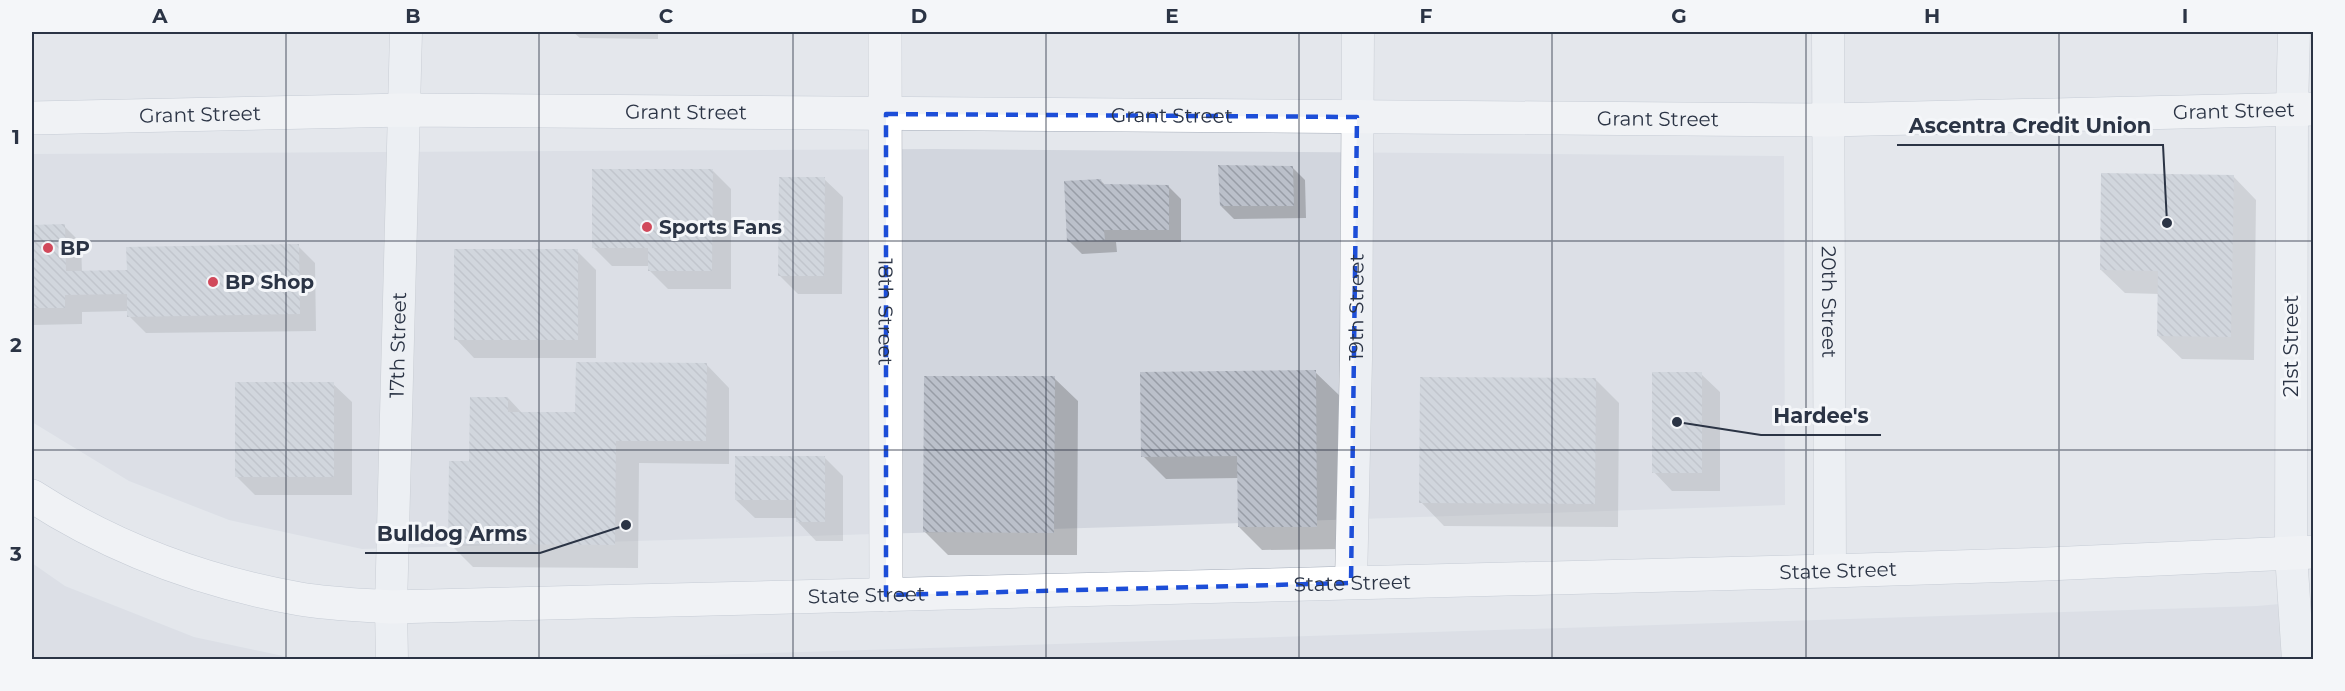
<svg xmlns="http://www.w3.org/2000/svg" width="2345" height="691" viewBox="0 0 2345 691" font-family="Montserrat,sans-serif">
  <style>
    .built { fill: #d2d6de }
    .shadow { fill: #0003 }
    .building { fill: url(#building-back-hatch) }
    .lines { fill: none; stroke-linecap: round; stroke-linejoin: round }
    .street-casing { stroke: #a9aeb7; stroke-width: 33 }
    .secondary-casing { stroke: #a9aeb7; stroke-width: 34 }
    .primary-casing { stroke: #a3abb8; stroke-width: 34 }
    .street { stroke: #f7f8fa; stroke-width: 32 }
    .secondary { stroke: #fff; stroke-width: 33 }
    .primary { stroke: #fff; stroke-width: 33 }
    .marked { fill: none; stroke: #1d4ed8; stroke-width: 4.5; stroke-dasharray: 12 8; stroke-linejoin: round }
    .grid { fill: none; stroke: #2b3445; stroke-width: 1.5; stroke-opacity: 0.55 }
    .poi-dot { fill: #d1495b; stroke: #f4f6f9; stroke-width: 2 }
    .labels { text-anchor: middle; stroke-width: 6; stroke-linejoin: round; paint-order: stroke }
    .street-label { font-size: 20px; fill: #2b3445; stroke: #f4f6f9 }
    .poi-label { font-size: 20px; font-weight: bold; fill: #2b3445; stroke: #f4f6f9; text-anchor: start }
    .leader { fill: none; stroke: #2b3445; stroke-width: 2 }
    .callout-dot { fill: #2b3445; stroke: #f4f6f9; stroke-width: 2 }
    .callout-label { font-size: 21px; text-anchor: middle; font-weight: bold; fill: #2b3445; stroke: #f4f6f9; stroke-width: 6; stroke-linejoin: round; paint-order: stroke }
    .neatline { fill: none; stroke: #2b3445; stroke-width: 2 }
    .grid-label { font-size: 20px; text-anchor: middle; font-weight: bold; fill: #2b3445 }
  </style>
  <defs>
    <pattern id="building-back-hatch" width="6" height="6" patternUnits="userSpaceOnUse" patternTransform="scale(1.5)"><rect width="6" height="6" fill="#bbc0ca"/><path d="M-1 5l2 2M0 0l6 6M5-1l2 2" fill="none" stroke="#989da6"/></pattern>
  </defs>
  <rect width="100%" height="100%" fill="#e4e7ec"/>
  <path class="built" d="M935,149l849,7 1,349 -633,21 -790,23 -133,-29 -100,-39 -97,-59v-268z
    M32,563l33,23 129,51 103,22h-265z
    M2314,601l-1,59h-1764l1708,-54z"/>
  <path class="shadow" d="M573,32h85v7l-78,-1z
    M1292,167l13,13 1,38 -72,1 -13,-13z
    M712,170l19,19v100h-63l-19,-19v-4h-37l-19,-19z
    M2233,176l23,24 -2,160 -72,-1 -24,-23 1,-42 -34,-1 -24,-23z
    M824,179l19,18 -1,97h-44l-19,-19z
    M1101,181l5,5h62l13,13v43h-65l1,10 -35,2 -13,-13z
    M32,226h32l17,17 1,30 46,-1 170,-26 17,17 1,68 -170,2 -17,-17v-5l-47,1v12l-50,1z
    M577,251l19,19v88h-122l-18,-19z
    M706,364l23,24v76l-90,-1 -1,105 -165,-1 -23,-23 21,-82 37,-64 15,16h54z
    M1315,372l24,23 1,154 -78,1 -23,-23v-49l-73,1 -23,-23z
    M1701,374l19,18v99h-48l-18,-19z
    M1054,378l24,23 -1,154h-129l-23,-23z
    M1596,380l23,23 -1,124 -174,-1 -23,-24z
    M333,384l19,18v93h-97l-18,-18z
    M825,458l18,18v65h-27l-18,-19v-4h-43l-19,-18z"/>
  <path class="building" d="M1218,165l75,1 1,40h-74z
    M592,169h121l-1,102h-64v-23h-56z
    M2101,173l133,2 -3,162 -74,-1 1,-65 -58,-1z
    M779,177h46l-1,99h-46z
    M1101,179l1,5 67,1v45h-65l1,10 -38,2 -3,-61z
    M65,224l1,47 61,-1 -1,-23 173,-3 1,70 -173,3v-23l-62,1v13h-33v-83z
    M454,249h124v91h-124z
    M576,362l131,1 -1,78h-90l-1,104 -167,-1 1,-83h20l1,-64h38v15h67z
    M1316,370l1,157h-79l-1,-71 -96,1 -1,-85z
    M1652,372h50v101h-50z
    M924,376h131l-1,157 -131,-1z
    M1420,377l176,1 -1,126 -176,-1z
    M235,382h99v95h-99z
    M735,456h90v66h-29v-22h-61z"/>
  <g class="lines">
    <defs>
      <g id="street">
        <path id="s1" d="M1828,32l2,539"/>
        <path d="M2294,32l-2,78 -1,444 7,106"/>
        <path id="s2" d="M1351,583l5,-224 2,-327"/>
        <path id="s3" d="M392,660l-1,-53 15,-575"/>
      </g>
      <g id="secondary">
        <path id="s4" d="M885,32l1,563"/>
      </g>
      <g id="primary">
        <path id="s5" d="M32,118l373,-8 1423,10 486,-11"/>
        <path id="s6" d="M32,496c82,53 172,86 268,103 30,5 61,6 91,8l1439,-36 217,-7 267,-12"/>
      </g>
    </defs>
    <use href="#street" class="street-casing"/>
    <use href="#secondary" class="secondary-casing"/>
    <use href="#primary" class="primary-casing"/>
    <use href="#street" class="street"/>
    <use href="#secondary" class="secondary"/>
    <use href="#primary" class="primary"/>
  </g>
  <path d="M0 0H2345V691H0ZM886,114l471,3 -6,466 -465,12z" fill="#e4e7ec" fill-opacity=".55" fill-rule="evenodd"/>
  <path class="marked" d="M886,114l471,3 -6,466 -465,12z"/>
  <path class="grid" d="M286,32v628M539,32v628M793,32v628M1046,32v628M1299,32v628M1552,32v628M1806,32v628M2059,32v628M32,241h2282M32,450h2282"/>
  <g class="poi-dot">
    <circle cx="647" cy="227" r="6"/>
    <circle cx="48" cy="248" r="6"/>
    <circle cx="213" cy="282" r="6"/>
  </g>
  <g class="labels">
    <g class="street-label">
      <text dy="7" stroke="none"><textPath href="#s5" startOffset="2202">Grant Street</textPath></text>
      <text dy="7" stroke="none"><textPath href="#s5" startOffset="654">Grant Street</textPath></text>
      <text dy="7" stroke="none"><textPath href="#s5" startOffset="168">Grant Street</textPath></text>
      <text dy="7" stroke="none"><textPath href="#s5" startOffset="1140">Grant Street</textPath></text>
      <text dy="7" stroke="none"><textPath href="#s5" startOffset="1626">Grant Street</textPath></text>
      <text dy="7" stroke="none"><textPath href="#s1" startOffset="270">20th Street</textPath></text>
      <text dy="7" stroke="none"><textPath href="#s2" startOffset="276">19th Street</textPath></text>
      <text dy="7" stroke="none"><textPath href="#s4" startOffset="280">18th Street</textPath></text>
      <text dy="7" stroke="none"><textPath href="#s3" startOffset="315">17th Street</textPath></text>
      <text transform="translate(2291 346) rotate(-90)" y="7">21st Street</text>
      <text dy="7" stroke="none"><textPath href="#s6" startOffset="1828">State Street</textPath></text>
      <text dy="7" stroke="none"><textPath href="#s6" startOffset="1342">State Street</textPath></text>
      <text dy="7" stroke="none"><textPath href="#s6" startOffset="856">State Street</textPath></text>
    </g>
    <g class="poi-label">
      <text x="659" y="234">Sports Fans</text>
      <text x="60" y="255">BP</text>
      <text x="225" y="289">BP Shop</text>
    </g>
  </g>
  <path class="leader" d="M2167 223L2163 145H1897M1677 422L1761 435H1881M626 525L540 553H365"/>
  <g class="callout-dot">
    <circle cx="2167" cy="223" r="6"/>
    <circle cx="1677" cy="422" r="6"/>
    <circle cx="626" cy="525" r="6"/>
  </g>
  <g class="callout-label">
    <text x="2030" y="133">Ascentra Credit Union</text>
    <text x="1821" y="423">Hardee's</text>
    <text x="452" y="541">Bulldog Arms</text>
  </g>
  <rect width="2345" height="691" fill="none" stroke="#f4f6f9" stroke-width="66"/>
  <rect x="33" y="33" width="2279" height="625" class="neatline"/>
  <g class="grid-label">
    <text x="160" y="23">A</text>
    <text x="413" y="23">B</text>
    <text x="666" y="23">C</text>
    <text x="919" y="23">D</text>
    <text x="1172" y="23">E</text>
    <text x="1426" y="23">F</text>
    <text x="1679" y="23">G</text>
    <text x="1932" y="23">H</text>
    <text x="2185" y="23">I</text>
    <text x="16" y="144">1</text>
    <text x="16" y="352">2</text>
    <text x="16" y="561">3</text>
  </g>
</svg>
